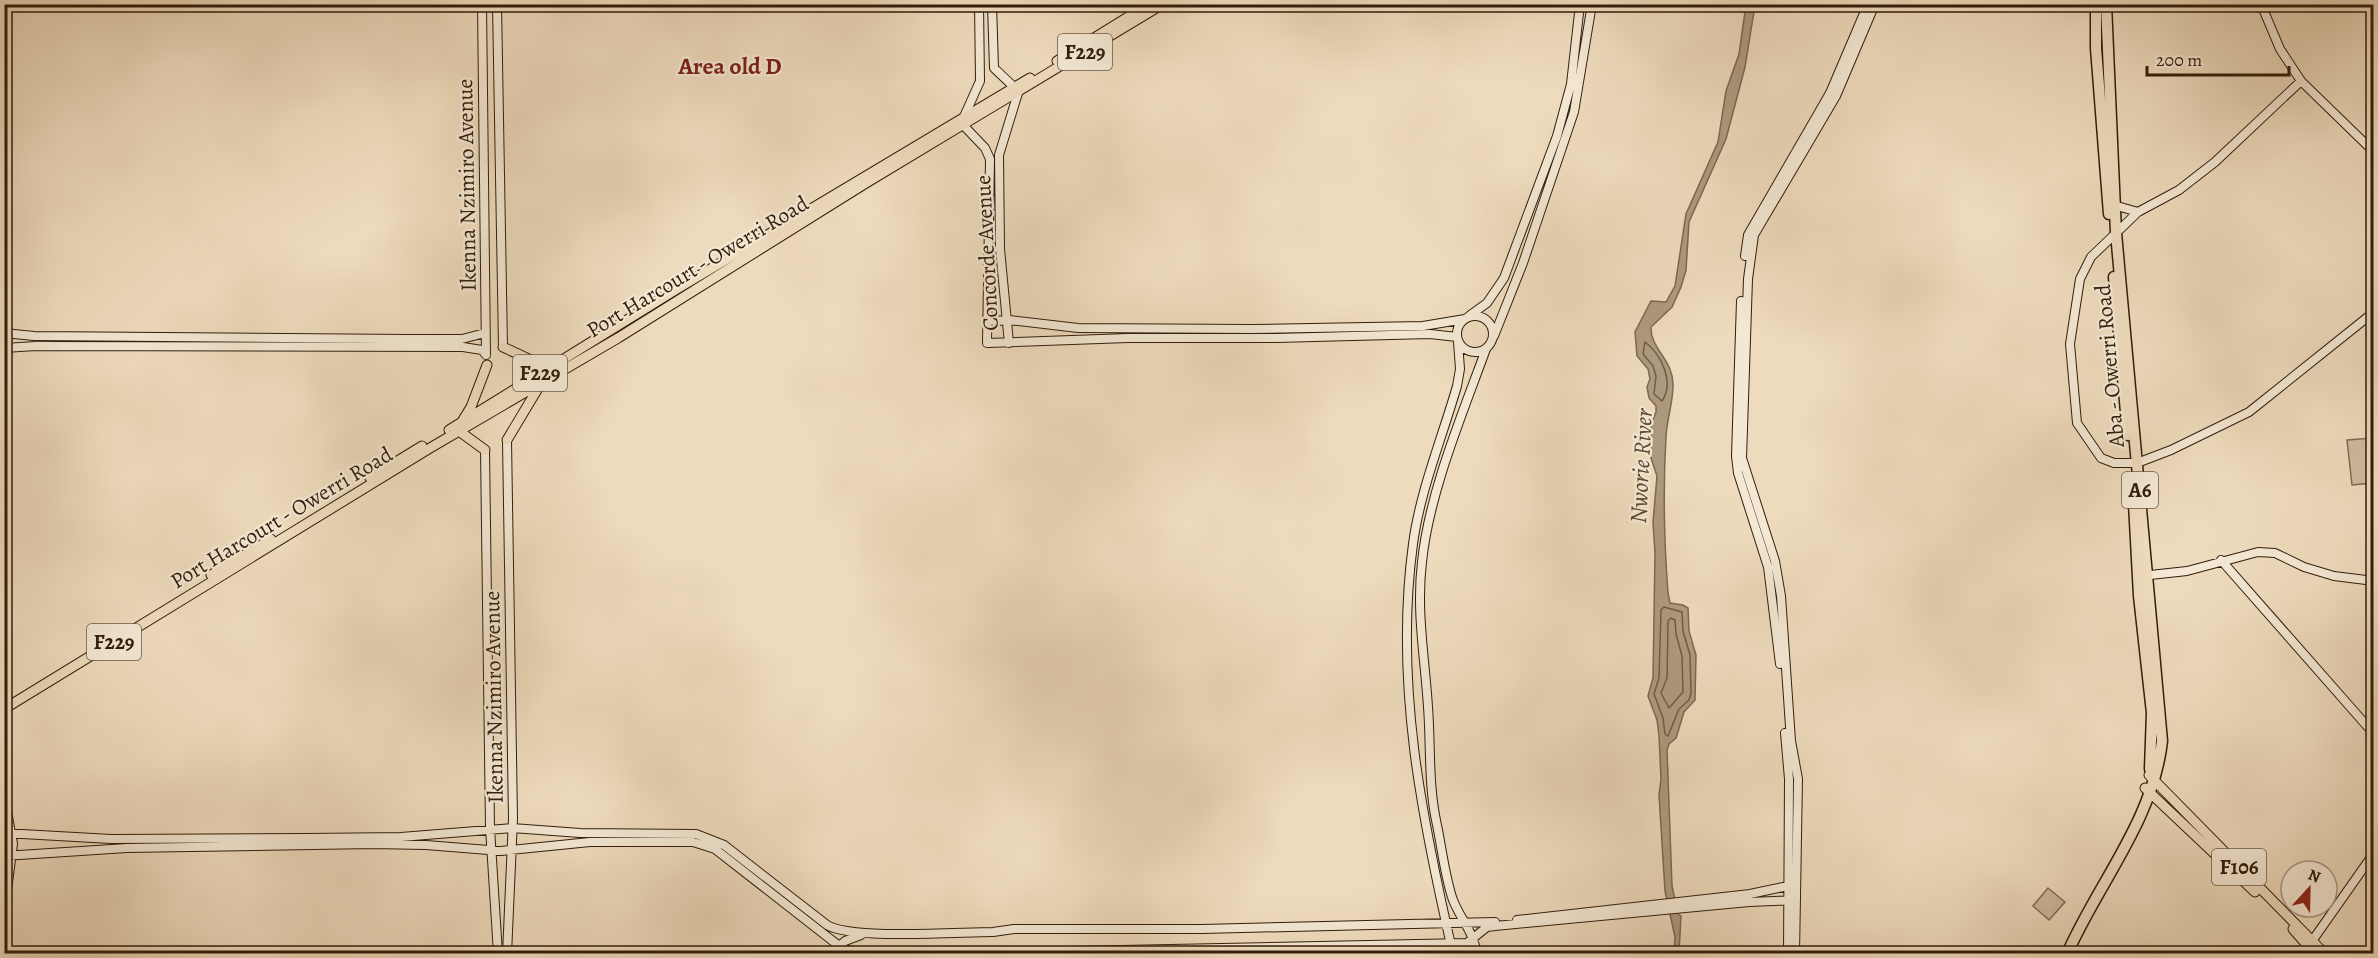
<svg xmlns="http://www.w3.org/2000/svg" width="2378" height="958" viewBox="0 0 2378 958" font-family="Alegreya,serif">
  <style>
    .green { fill: #cebb9f; stroke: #806c54; stroke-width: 1.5 }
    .water { fill: #ae9a80; stroke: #7c6851; stroke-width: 1.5 }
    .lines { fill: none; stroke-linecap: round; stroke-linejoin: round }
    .shore { stroke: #705c45; stroke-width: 1.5 }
    .secondary-casing { stroke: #311d0a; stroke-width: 10 }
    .primary-casing { stroke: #311d0a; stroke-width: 11 }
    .highway-casing { stroke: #311d0a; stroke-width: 13 }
    .secondary { stroke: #f4e8d4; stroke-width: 8 }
    .primary { stroke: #eedbbd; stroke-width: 9 }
    .highway { stroke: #eedbbd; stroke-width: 10 }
    .labels { text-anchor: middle; stroke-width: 4.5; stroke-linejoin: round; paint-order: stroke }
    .shield { fill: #f4e8d4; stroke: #6c5a47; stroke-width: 1.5 }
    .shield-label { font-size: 21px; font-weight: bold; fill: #311d0a }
    .street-label { font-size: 22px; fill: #311d0a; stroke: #f4e8d4 }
    .neighbourhood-label { font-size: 24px; font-weight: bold; fill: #7a1f14; stroke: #f4e8d4 }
    .water-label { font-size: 24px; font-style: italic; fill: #5d4933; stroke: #f4e8d4 }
  </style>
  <rect width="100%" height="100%" fill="#eedbbd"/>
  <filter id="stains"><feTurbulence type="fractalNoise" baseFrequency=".00333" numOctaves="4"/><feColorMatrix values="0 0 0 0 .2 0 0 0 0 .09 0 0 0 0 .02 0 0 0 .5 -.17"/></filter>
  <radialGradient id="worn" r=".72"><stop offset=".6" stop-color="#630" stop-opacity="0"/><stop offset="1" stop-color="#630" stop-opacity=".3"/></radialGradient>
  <path class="green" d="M2373,438v45l-21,2 -5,-45z
    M2048,888l17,14 -16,18 -16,-14z"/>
  <path class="water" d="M1746,5h9l-10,62 -19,72 -37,83 -3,48 -5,17 -9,20 -21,20c-1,22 23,33 22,59 0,16 -6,33 -7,50 -3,52 -2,105 2,157l2,10 13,2 5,3 1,23 7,24 -1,45 -11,12 -8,26 -7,6 -2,6 5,136 6,28 3,2 -2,37h-5l1,-16 -10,-46 -6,-96 2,-16 -2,-43 -2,-16 -9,-24 5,-18 2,-125 -2,-31 4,-46 -6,-18v-34l5,-12v-6l-7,-8 -2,-11 3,-8 -2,-10 -11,-13 -2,-24 16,-31 15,1 9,-16 11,-72 32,-72 8,-51 13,-37z"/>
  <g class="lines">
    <path class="shore" d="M1645,342c16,12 30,40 17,59l-8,-7 2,-18 -3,-10 -10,-12z
      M1664,607l18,5 1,19 7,24 1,38 -2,7 -10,9 -11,27 -3,-2 -2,-16 -9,-24 5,-16 2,-68z
      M1671,618l4,2 1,14 6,22 1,36 -14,16 -8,-15 6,-15 1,-57z"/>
    <defs>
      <path id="secondary" d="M482,4l4,351
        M497,4l6,343
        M992,4l2,64 20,19
        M2261,4l19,45 21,32 73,71
        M2301,81l-86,81 -36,28 -41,22 -47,45 -11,22 -10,65 7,79 24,35 13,5h23l34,-13 78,-38 125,-100
        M963,119l17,-38 -1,-77
        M964,126l21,22 5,11 -3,184 141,-5h148l154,-4 27,3
        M2110,204l28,8
        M1745,256l3,-21 82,-142 38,-89
        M1741,301l-5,155 2,17 30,94 12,97
        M1457 334a18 18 0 1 1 36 0a18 18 0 1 1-36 0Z
        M1469,316l18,-13 17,-25 53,-142 14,-52 9,-80
        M988,321l21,-1 69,8 174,1 171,-3 42,-7
        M4,333l30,3 375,3h53l23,-6
        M1494,336l29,-73 51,-151 18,-108
        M1009,343l-9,-94 -1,-94 19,-62
        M4,348l32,-2 427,1 19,3 4,5
        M507,440l6,379 -6,135
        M485,450l5,378 8,126
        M2221,560l153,174
        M2141,576l46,-5 71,-19 17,1 29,14 30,9 40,5
        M4,689l4,10
        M1785,733l4,46 -1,175
        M4,795l9,49 -9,69
        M4,833l107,6 196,-1 94,-1 111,-9 68,5 116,1 28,11 103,80c25,15 132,7 166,7l21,-3h188l293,-7
        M4,856l123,-8 245,-4 54,1 75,6 89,-9h103l22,7 128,100 11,2 165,1 448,-9 20,-16 8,-1 254,-24 47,-2
        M1517,920l233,-26 38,-8 8,1
        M830,954l15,-13 16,-6
        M1453,954c-31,-135 -59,-272 -40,-410 7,-53 29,-106 44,-158l3,-17 -2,-27
        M1477,954c-4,-23 -16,-34 -24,-54 -8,-23 -11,-51 -16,-75 -9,-40 -6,-78 -9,-118 -3,-48 -12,-96 -6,-145 7,-69 40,-147 64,-213
        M1795,954l3,-175 -7,-38 -10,-145 -6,-35 -33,-103 6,-179 6,-44 82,-139 39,-92
        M2303,954l71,-101"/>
      <path id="primary" d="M1057,61l92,-57
        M503,347l45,21
        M463,420l8,-13 16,-42
        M449,430l228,-141 353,-211
        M459,431l26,19
        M507,440l33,-55
        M370,478l52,-32
        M211,575l60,-36
        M4,709l426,-261 188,-110 248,-155 297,-179
        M2149,775l176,179
        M2145,788l110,104
        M2293,929l22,25"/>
      <path id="highway" d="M2096,4v44l13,166
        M2114,277l14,158
        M2134,504l5,92 13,117 -2,56
        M2067,954c31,-71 86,-133 95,-213l-46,-508 -10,-229"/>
    </defs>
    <use href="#secondary" class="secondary-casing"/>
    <use href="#primary" class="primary-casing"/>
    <use href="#highway" class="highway-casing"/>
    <use href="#secondary" class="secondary"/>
    <use href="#primary" class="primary"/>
    <use href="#highway" class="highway"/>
  </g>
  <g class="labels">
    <g class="shield">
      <rect x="1058" y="34" width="54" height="36" rx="4.5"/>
      <rect x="513" y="355" width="54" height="36" rx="4.5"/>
      <rect x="2122" y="472" width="36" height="36" rx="4.5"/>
      <rect x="87" y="624" width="54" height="36" rx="4.5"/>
      <rect x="2212" y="849" width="54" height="36" rx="4.5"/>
    </g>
    <g class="shield-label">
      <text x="1085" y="59">F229</text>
      <text x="540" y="380">F229</text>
      <text x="2140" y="497">A6</text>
      <text x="114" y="649">F229</text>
      <text x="2239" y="874">F106</text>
    </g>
    <g class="street-label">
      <text transform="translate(466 185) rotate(-91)" y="8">Ikenna Nzimiro Avenue</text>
      <text transform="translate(986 253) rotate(-93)" y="8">Concorde Avenue</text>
      <text transform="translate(697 266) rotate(-31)" y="8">Port Harcourt - Owerri Road</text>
      <text transform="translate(2109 366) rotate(-95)" y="8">Aba - Owerri Road</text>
      <text transform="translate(281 517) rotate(-31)" y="8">Port Harcourt - Owerri Road</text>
      <text transform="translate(493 697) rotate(-91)" y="8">Ikenna Nzimiro Avenue</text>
    </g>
    <g class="neighbourhood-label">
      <text x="730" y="74">Area old D</text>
    </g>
    <g class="water-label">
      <text transform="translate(1641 466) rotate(-87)" y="8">Nworie River</text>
    </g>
  </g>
  <rect width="2378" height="958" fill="none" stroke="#eedbbd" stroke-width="24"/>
  <rect x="6" y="6" width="2366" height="946" fill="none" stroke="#311d0a" stroke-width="3"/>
  <rect x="12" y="12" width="2354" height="934" fill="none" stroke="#311d0a" stroke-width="1.5"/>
  <g transform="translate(2309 889) rotate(22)"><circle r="28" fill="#f4e8d4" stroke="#a69783" stroke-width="1.5"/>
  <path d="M0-4.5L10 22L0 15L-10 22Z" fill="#8f2418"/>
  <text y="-9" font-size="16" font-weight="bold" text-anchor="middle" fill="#311d0a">N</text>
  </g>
  <path d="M2147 66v9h142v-9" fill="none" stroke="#311d0a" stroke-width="3"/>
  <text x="2156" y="66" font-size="18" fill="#311d0a" stroke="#f4e8d4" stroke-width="4.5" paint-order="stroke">200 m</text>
  <rect width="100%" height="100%" filter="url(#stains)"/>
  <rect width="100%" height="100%" fill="url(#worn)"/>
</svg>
